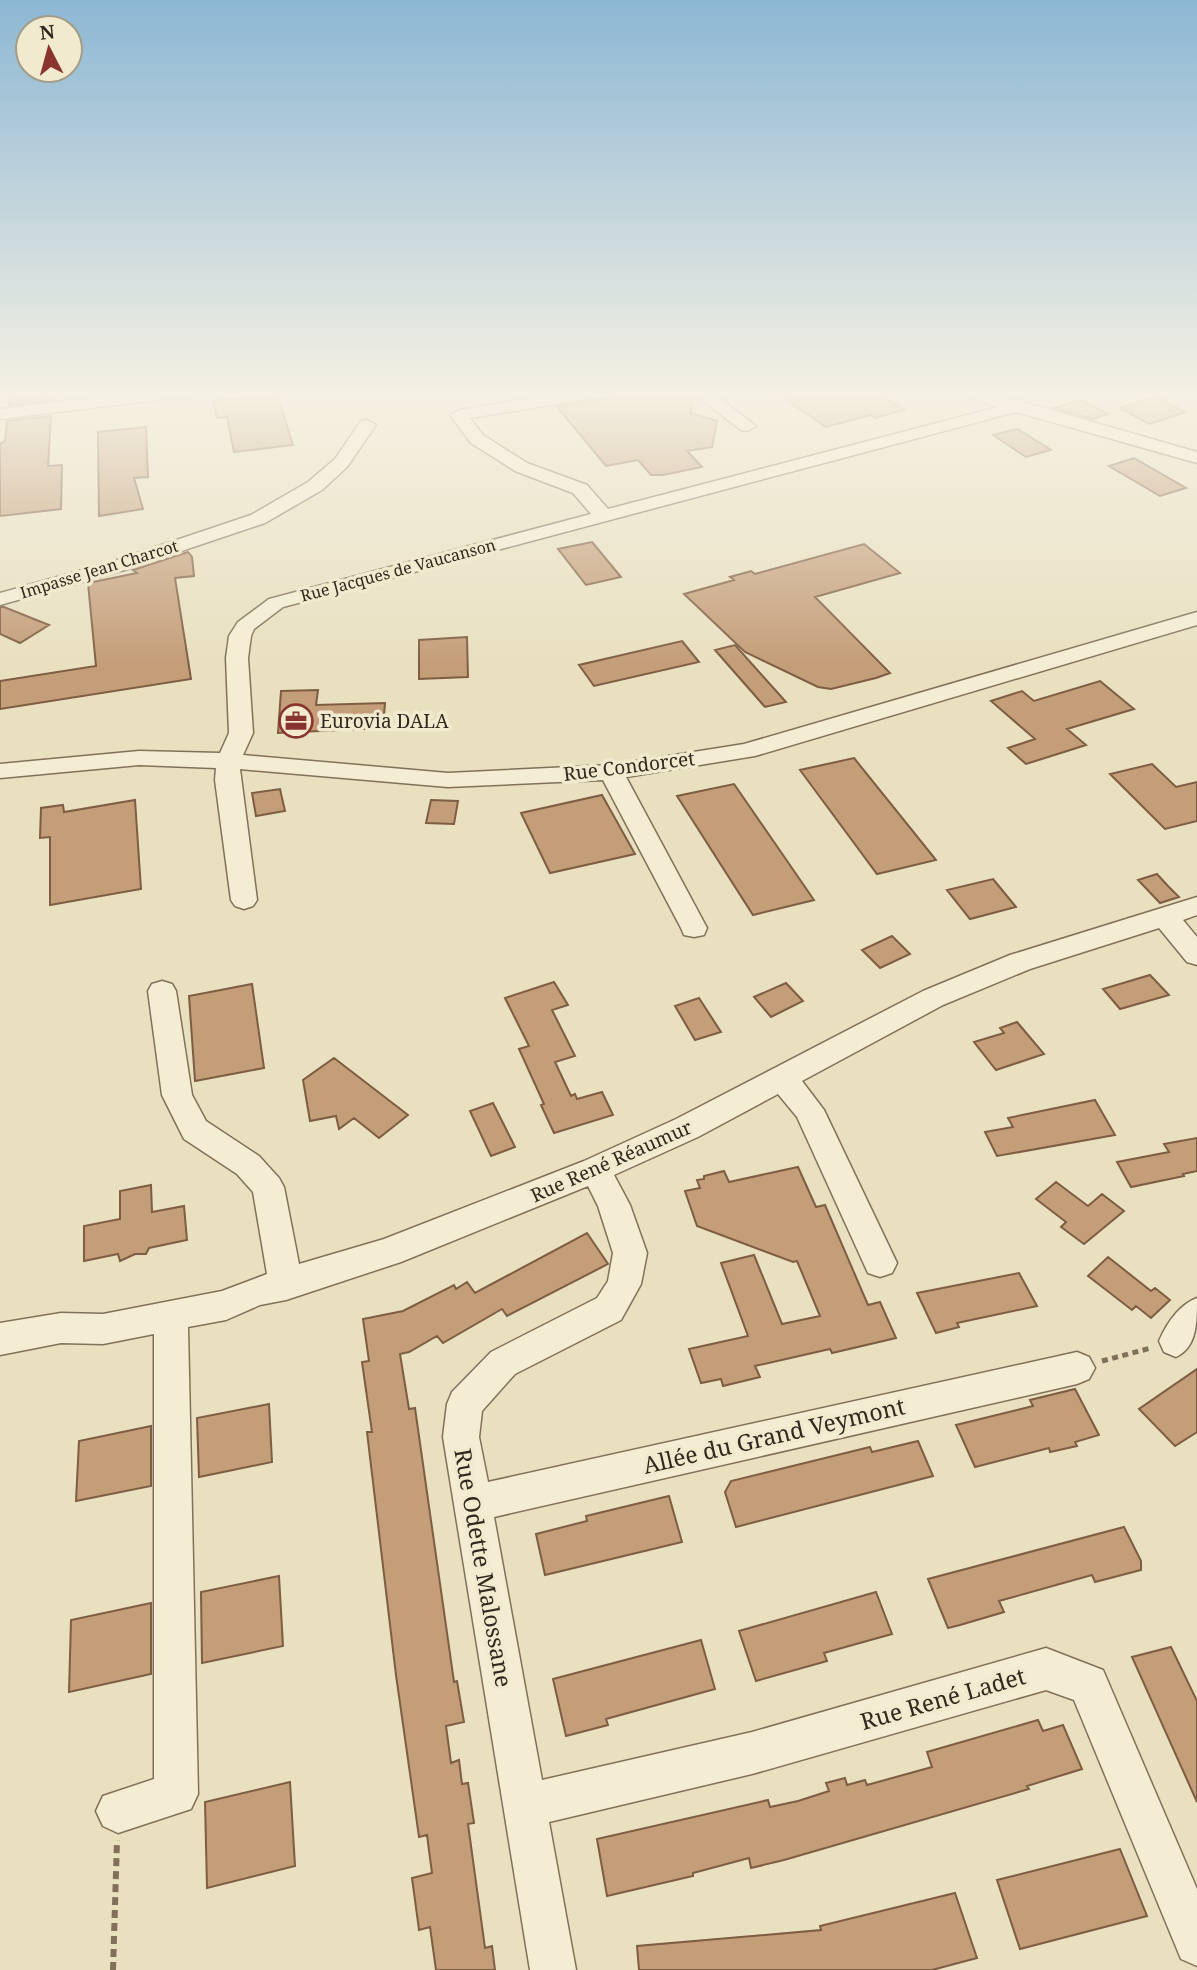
<svg xmlns="http://www.w3.org/2000/svg" width="1197" height="1970" viewBox="0 0 1197 1970" font-family="'Noto Serif',serif">
  <style>
    .building { fill: #c49d79; stroke: #7e5d42; stroke-width: 2 }
    .lines { fill: none; stroke-linecap: round; stroke-linejoin: round }
    .minor-casing { stroke: #81715a; stroke-width: 3 }
    .path-far1 { stroke: #81715a; stroke-width: 5; stroke-dasharray: 6 4.5; stroke-linecap: butt }
    .path { stroke: #81715a; stroke-width: 6; stroke-dasharray: 8 5; stroke-linecap: butt }
    .minor { fill: #f5edd3; fill-rule: evenodd }
    .labels { text-anchor: middle; stroke-width: 7; stroke-linejoin: round; paint-order: stroke }
    .far-street-label { font-size: 16px; fill: #32281d; stroke: #f1eacf }
    .poi-label { font-size: 19px; fill: #32281d; stroke: #f1eacf; text-anchor: start }
    .street-label { font-size: 19px; fill: #32281d; stroke: #f1eacf }
    .near-street-label { font-size: 23px; fill: #32281d; stroke: #f1eacf }
  </style>
  <rect width="100%" height="100%" fill="#e9e0c0"/>
  <path class="building" d="M10,390h31l-2,7 13,-1v4l-43,5z
    M625,390l59,3 8,4 -1,16 26,8 -5,26 -25,4 15,16 -39,8h-12l-13,-15 -32,6 -49,-59 56,-9z
    M799,390h73l33,20 -30,8 -4,-3 -45,12 -47,-32z
    M277,394l16,51 -59,7 -7,-35 -10,1 -4,-17z
    M1155,397l31,15 -37,12 -29,-16z
    M1081,400l27,14 -15,5 -39,-11z
    M51,416l-3,50 14,-1 -1,44 -61,7v-72l5,-3 2,-20z
    M146,427l2,50 -14,1 9,31 -44,7 -1,-84z
    M1017,429l4,2 30,19 -25,7 -33,-22z
    M1134,458l52,30 -26,8 -51,-30z
    M592,542l29,35 -35,8 -28,-36z
    M864,544l36,29 -85,24 75,76 -14,5 -45,11 -13,-2 -73,-35 -61,-58 50,-14 -4,-3 21,-6 4,3z
    M188,552l4,5 2,19 -19,2 16,101 -191,30v-28l96,-15 -8,-83 49,-10 -4,-3z
    M0,607h4l45,18 -29,18 -20,-9z
    M467,637l1,40 -49,2v-39z
    M682,641l17,21 -105,24 -15,-21z
    M735,645l51,57 -21,5 -50,-57z
    M1100,681l34,28 -67,20 19,16 -60,19 -18,-16 27,-9 -44,-38 31,-10 12,10z
    M318,690l-2,15 69,-2 -2,25 -105,5 3,-42z
    M854,758l82,102 -59,14 -77,-104z
    M1152,764l24,23 21,-5v39l-32,8 -55,-55z
    M734,784l80,116 -61,15 -76,-119z
    M280,789l5,22 -29,5 -4,-23z
    M602,795l33,59 -85,19 -29,-60z
    M135,800l6,89 -91,16v-68l-10,1 1,-30 22,-3 1,7z
    M431,800l27,1 -4,23 -28,-1z
    M1157,874l11,12 11,11 -19,6 -22,-23z
    M993,879l23,28 -46,12 -23,-29z
    M892,936l18,18 -30,14 -18,-18z
    M1150,975l19,20 -49,14 -17,-20z
    M554,982l14,23 -16,5 23,46 -20,6 16,34 4,-2 2,5 25,-7 11,23 -59,18 -13,-28 3,-1 -25,-55 10,-3 -24,-48z
    M786,983l17,18 -32,16 -17,-20z
    M252,984l12,84 -69,13 -6,-85z
    M699,998l22,34 -26,8 -20,-34z
    M1017,1022l27,32 -48,16 -22,-28 30,-9 -4,-5z
    M334,1058l74,57 -29,23 -25,-20 -15,11 -3,-13 -26,5 -7,-41z
    M1095,1100l20,35 -118,21 -12,-24 28,-5 -5,-9z
    M493,1103l22,44 -24,9 -21,-45z
    M1197,1138v33l-14,3 1,2 -53,11 -14,-25 52,-10 -5,-8z
    M798,1167l18,40 9,-2 43,100 12,-3 16,36 -64,15 -2,-4 -75,17 5,11 -37,9 -2,-7 -20,4 -12,-34 59,-13 -27,-73 33,-8 28,69 38,-8 -23,-55 -4,1 -96,-36 -12,-35 15,-3 -3,-8 7,-1v-3l20,-5 5,11z
    M1056,1182l32,24 14,-12 22,17 -40,33 -23,-17 5,-5 -30,-23z
    M151,1185l1,27 32,-6 3,34 -38,8 -3,6h-11l-15,7 -2,-7 -34,7v-35l36,-7v-28z
    M587,1233l21,31 -101,52 -5,-7 -59,34 -6,-7 -28,16 -9,2 9,55 6,-1 39,274 3,-1 7,41 -18,4 5,37 8,-3 3,24 6,-1 6,40 -6,1 17,124 7,-2 3,24h-59l-6,-43 -11,3 -7,-52 20,-5 -5,-38 -8,2 -23,-162 -29,-243h5l-10,-70 7,-1 -6,-42 40,-8 51,-26 2,4 11,-7 8,11z
    M1108,1257l43,34 4,-3 15,12 -19,18 -15,-12 -4,4 -44,-34z
    M1019,1273l18,33 -80,17 2,4 -23,6 -19,-40z
    M1197,1369v63l-22,14 -36,-37z
    M1075,1389l24,46 -24,7 2,4 -27,6 -1,-4 -74,19 -19,-42 77,-19 -3,-6z
    M269,1404l3,58 -73,15 -2,-59z
    M151,1426v60l-75,15 3,-60z
    M918,1441l15,35 -197,51 -11,-35 6,-11 139,-34 2,5z
    M669,1496l13,46 -137,33 -9,-41 51,-13 -1,-5z
    M1124,1527l17,34v9l-46,12 -3,-7 -93,26 5,11 -44,13 -12,3 -20,-49z
    M279,1576l4,70 -81,17 -1,-71z
    M876,1592l16,42 -68,19 3,8 -71,20 -17,-50z
    M151,1603v71l-82,18 2,-72z
    M701,1640l14,49 -109,30 2,6 -42,11 -13,-57z
    M1171,1647l26,54v101l-65,-145z
    M1038,1720l5,11 20,-6 19,44 -55,17 2,3 -245,71 -33,8 -2,-10 -56,15v3l-86,20 -10,-57 171,-39 2,7 28,-6 31,-10 -3,-8 19,-5 2,7 18,-5 2,5 65,-18 -5,-15z
    M290,1782l5,84 -88,22 -2,-86z
    M1120,1849l27,67 -127,33 -23,-69z
    M955,1893l22,65 -45,12h-293l-2,-24 184,-16 -1,-4z"/>
  <g class="lines">
    <defs>
      <path id="minor" d="M156,390h50l-8,5 -198,24v-10z
        M582,390h39l-8,5 -143,23 13,17 44,28 60,22 21,24 390,-102 -39,-13 -2,-4h25l215,62v11l-181,-51 -733,195 -29,22 -3,7 -3,22 5,75 -10,22 205,18 163,-8 133,-21 453,-132v13l-442,131 -129,21 81,151 -3,7 -10,2 -10,-2 -3,-7 -78,-148 -155,7 -208,-18 17,131 -4,6 -9,3 -9,-3 -4,-6 -16,-120 1,-12 -77,-3 -139,13v-14l139,-13 81,2 9,-20 -3,-75 3,-22 9,-14 31,-23 322,-85 -18,-21 -58,-22 -44,-28 -21,-28 9,-5z
        M689,390h19l48,36 -9,5 -6,-1z
        M367,420l9,5 -29,42 -25,23 -57,33 -137,46 -128,36v-12l114,-32 137,-46 57,-33 27,-23 26,-38z
        M1197,897v18l-14,5 14,17v28l-10,-3 -28,-34 -129,41 -87,36 -141,76 22,29 73,153 -5,10 -12,4 -12,-4 -71,-156 -19,-23 -80,43 -84,38 16,30 17,48 -6,31 -20,36 -106,54 -33,37 -3,26 9,45 589,-130 12,5 6,11 -6,11 -12,5 -583,133 48,263 210,-48 294,-84 57,22 94,219v77l-16,-7 -107,-259 -28,-10 -294,84 -203,48 27,148h-46l-87,-533 4,-33 5,-12 39,-40 106,-54 11,-17 5,-28 -15,-47 -10,-20 -187,76 -115,38 -26,5 -34,15 -38,7 10,467 -7,15 -73,24 -15,-7 -7,-15 7,-15 51,-17v-445l-51,10 -42,-1 -61,12v-32l61,-10 42,1 119,-23 45,-17 -14,-82 -16,-18 -53,-35 -22,-44 -14,-104 4,-7 10,-3 10,3 4,7 16,104 14,26 53,35 20,22 5,9 15,77 85,-25 200,-78 92,-42 247,-128 87,-36z
        M1197,1298c0,25 0,49 -21,59l-12,-5 -5,-11c8,-18 20,-36 38,-43z"/>
    </defs>
    <use href="#minor" class="minor-casing"/>
    <path class="path-far1" d="M1102,1361l49,-13"/>
    <path class="path" d="M113,1970l4,-130"/>
    <use href="#minor" class="minor"/>
  </g>
  <linearGradient id="sky" x2="0" y2="1"><stop stop-color="#8cb7d4"/><stop offset="0.59" stop-color="#f5f1e3"/><stop offset="1" stop-color="#f5f1e3" stop-opacity="0"/></linearGradient>
  <rect width="1197" height="666" fill="url(#sky)"/>
  <defs>
    <symbol id="office-ring" viewBox="-11 -11 22 22"><circle r="9.5" fill="#f1eacf" stroke="#8a342f" stroke-width="1.5"/><path d="M-6-3h4V-5.5h4V-3h4V5H-6ZM-1-4.5V-3h2v-1.5ZM-6 0V1H6V0Z" fill="#8a342f"/></symbol>
  </defs>
  <g fill-rule="evenodd">
    <use href="#office-ring" x="277" y="702" width="38" height="38"/>
  </g>
  <g class="labels">
    <g class="far-street-label">
      <text transform="translate(99 569) rotate(-17)" y="6">Impasse Jean Charcot</text>
      <text transform="translate(398 570) rotate(-15)" y="6">Rue Jacques de Vaucanson</text>
    </g>
    <g class="poi-label">
      <text x="320" y="728">Eurovia DALA</text>
    </g>
    <g class="street-label">
      <text transform="translate(629 766) rotate(-7)" y="7">Rue Condorcet</text>
      <text transform="translate(611 1161) rotate(-24)" y="7">Rue René Réaumur</text>
    </g>
    <g class="near-street-label">
      <text transform="translate(774 1436) rotate(-13)" y="8">Allée du Grand Veymont</text>
      <text transform="translate(483 1568) rotate(80)" y="8">Rue Odette Malossane</text>
      <text transform="translate(943 1699) rotate(-16)" y="8">Rue René Ladet</text>
    </g>
  </g>
  <g transform="translate(49 49) rotate(354)"><circle r="33" fill="#f1eacf" stroke="#a59c88" stroke-width="2"/>
  <path d="M0-5L12 26L0 18L-12 26Z" fill="#8a342f"/>
  <text y="-10" font-size="19" font-weight="bold" text-anchor="middle" fill="#32281d">N</text>
  </g>
</svg>
